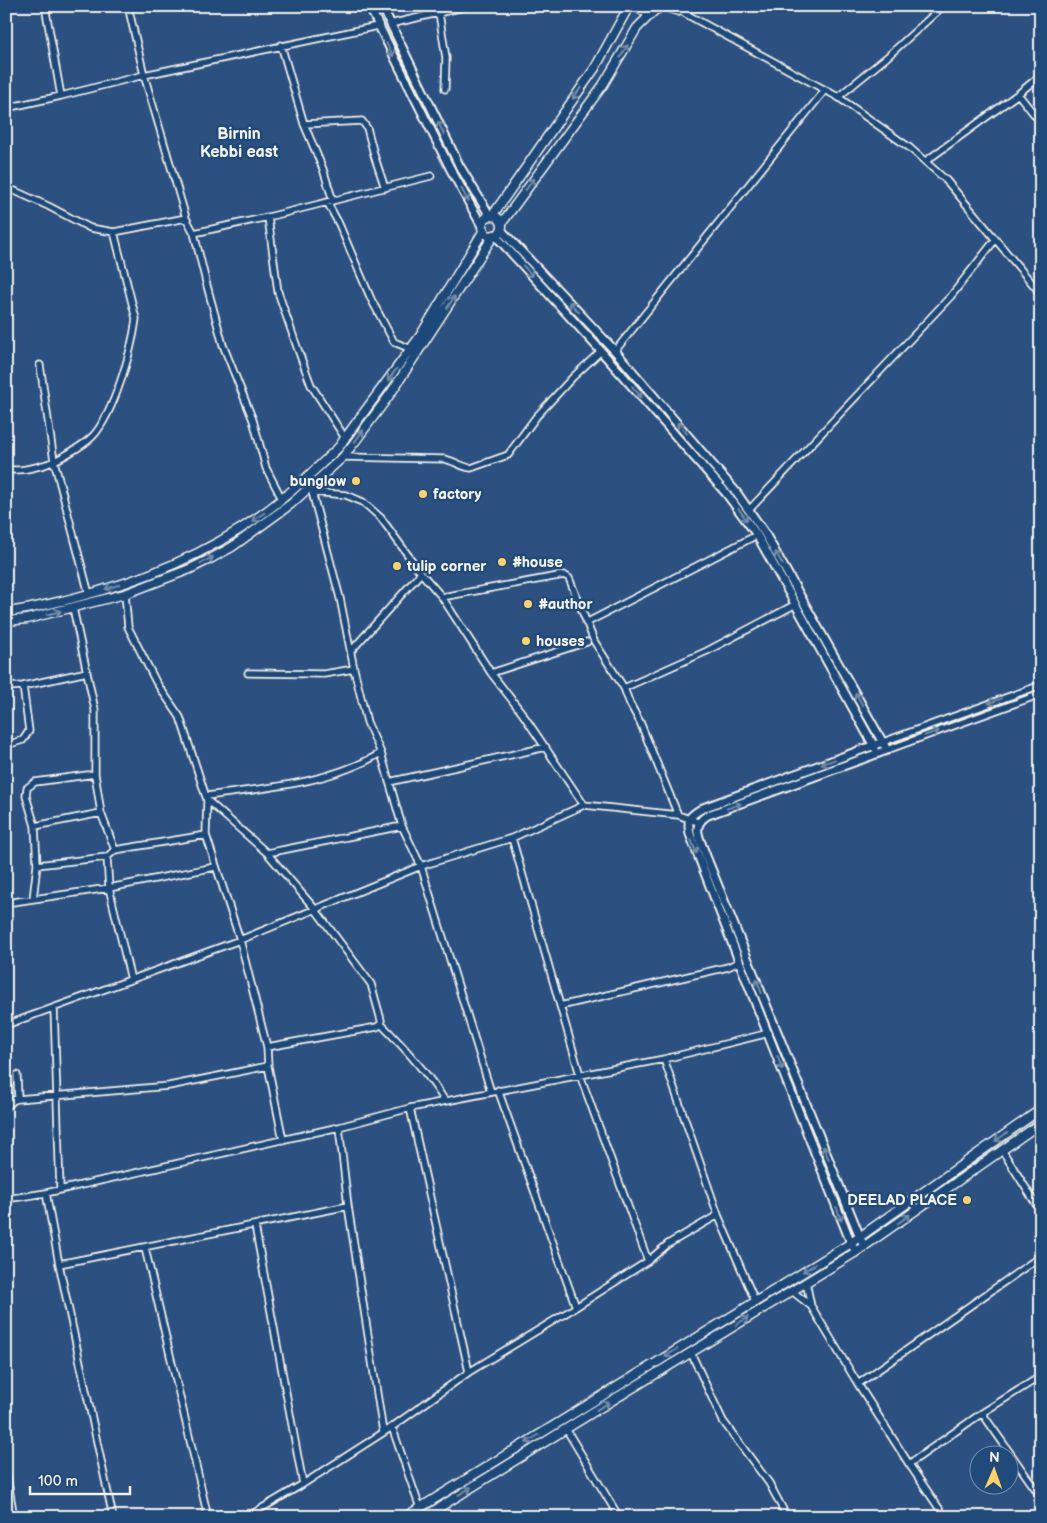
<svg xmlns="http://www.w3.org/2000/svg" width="1047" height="1523" viewBox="0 0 1047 1523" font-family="'Balsamiq Sans',sans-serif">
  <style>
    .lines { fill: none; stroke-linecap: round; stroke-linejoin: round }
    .minor-casing { stroke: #f4f1e8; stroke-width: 9 }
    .tertiary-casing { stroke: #f4f1e8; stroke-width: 11 }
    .secondary-casing { stroke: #f4f1e8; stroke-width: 11 }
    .minor { stroke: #1f4a7a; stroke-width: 5.5 }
    .tertiary { stroke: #1f4a7a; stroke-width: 7 }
    .secondary { stroke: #1f4a7a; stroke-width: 8 }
    .oneway { stroke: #748da6 }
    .poi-dot { fill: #ffd166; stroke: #1f4a7a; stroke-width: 2 }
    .labels { text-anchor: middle; stroke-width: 5; stroke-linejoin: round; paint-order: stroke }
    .poi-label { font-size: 15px; font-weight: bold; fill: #f4f1e8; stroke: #1f4a7a; text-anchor: start }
    .neighbourhood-label { font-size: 16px; font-weight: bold; fill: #f4f1e8; stroke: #1f4a7a }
  </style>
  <rect width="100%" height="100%" fill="#2c5181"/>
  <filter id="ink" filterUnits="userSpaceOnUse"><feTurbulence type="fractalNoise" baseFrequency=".02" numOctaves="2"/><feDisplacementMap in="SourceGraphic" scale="10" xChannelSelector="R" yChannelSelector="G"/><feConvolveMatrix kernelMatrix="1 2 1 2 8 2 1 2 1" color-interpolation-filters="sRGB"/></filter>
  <g filter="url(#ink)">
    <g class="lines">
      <defs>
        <path id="minor" d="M45,6l16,90
          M128,6l16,69 42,143 8,15 12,49 17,63 30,75 13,48 16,31
          M675,6l11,8 152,83 72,51 36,32 95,114
          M662,7l17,5
          M439,13l7,45 -1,31
          M390,24l78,-18
          M281,45l23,79 19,45 10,32
          M1018,94l23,29
          M838,97l49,-40 56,-51
          M6,108l55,-12 83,-21 234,-49
          M304,124l58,-3 5,7 8,30 10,30
          M926,161l92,-67 23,-19
          M6,189l9,2 33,15 42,22 24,4 72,-14
          M327,202l12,22 32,75 23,43 17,7
          M268,217l10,75 19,55 14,38 34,53
          M194,233l74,-16 163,-41
          M615,351l210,-261
          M40,365l14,96 35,133
          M343,457l101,2c9,1 17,8 27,9l37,-13 28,-38 37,-40 28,-26
          M6,469c13,3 25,-1 38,-4 13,-4 39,-19 49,-29 21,-23 39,-86 43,-117l-22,-87
          M310,490l2,2 34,3 17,7 18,16 40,55 21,24 49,76 31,40 62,92
          M312,492l28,106 14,71 13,53 14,31 21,73 19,40 70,226
          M749,510l202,-214 44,-56
          M125,594l3,33 28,55 24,35 27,83 -1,35 34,105 27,107 1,19 15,74
          M442,597l122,-22 5,3 25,63 30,47 6,16 10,18 38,93
          M73,608l22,102v64l6,39 14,37 -8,7 2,31 22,92
          M586,623l171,-88
          M351,651l70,-78
          M248,673l76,1 30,-5
          M491,673l96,-31
          M6,687l17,-1 64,-14
          M624,688l83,-37 89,-47
          M883,742l158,-57
          M6,745l17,-5 6,-9 -6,-45
          M887,750l154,-56
          M389,782l157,-35
          M206,796c58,-8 123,-12 175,-43
          M207,800l60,53 48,56 56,75 10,36v4c24,24 46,48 64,77
          M35,826l66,-13
          M512,838l68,237 68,186
          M115,850l91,-15
          M267,853l135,-27
          M37,865l70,-8
          M33,899l4,-34 -2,-39 -9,-30 1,-8 8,-6 60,-8
          M6,903l103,-15 106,-21
          M560,1006l168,-39 11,-5
          M54,1008l6,181
          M6,1025l234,-85 181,-74 91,-28 72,-33 94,10 20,7
          M267,1047l110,-20 4,-3
          M664,1059l54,156 37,86
          M498,1090l78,217
          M18,1099l151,-13 99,-20
          M6,1107l8,-7 4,-1 -1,-24
          M410,1108l59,264
          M339,1127l9,79 35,226
          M1002,1150l39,62
          M46,1193l13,71 54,253
          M6,1199l40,-6 293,-66 71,-19 254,-49 105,-26
          M255,1226l48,258
          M145,1248l63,269
          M59,1264l289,-58
          M806,1282l5,24 47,78 51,80 36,53
          M792,1291l19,15
          M691,1353l32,68 46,62 18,34
          M858,1384l183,-128
          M982,1413l59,84
          M392,1427l28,81
          M566,1429l53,88
          M909,1464l73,-51 59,-37
          M6,1471l8,46
          M247,1517l56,-33 89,-57 77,-55 107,-65 72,-46 20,-17 50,-29"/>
        <path id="tertiary" d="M369,6l81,162 33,60
          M382,6l77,159 31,51
          M501,230l114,121 121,141 28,40 123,218 -179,65c-19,11 -7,25 -2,41l158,391
          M495,235l106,116 125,142 31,42 118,213
          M856,1252l-5,-9c-54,-136 -109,-272 -161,-409 -3,-16 -1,-18 13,-26l180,-66"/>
        <path id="secondary" d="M636,6c8,8 17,8 26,0
          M492,216l103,-148 34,-62
          M482 226a10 10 0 1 1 20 0a10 10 0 1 1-20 0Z
          M502,223l101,-138 34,-57 16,-16
          M6,612c22,-2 43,-8 64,-13 68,-17 134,-43 191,-84 28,-20 53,-44 78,-68l6,-9 75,-102 64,-106
          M6,621l21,-2 98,-25 65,-25 22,-11 20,-11 59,-43 52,-47 11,-14 37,-50 103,-158
          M405,1517l446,-274 190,-134
          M424,1517l174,-108 258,-157 185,-129"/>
      </defs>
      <use href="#minor" class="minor-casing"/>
      <use href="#tertiary" class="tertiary-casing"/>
      <use href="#secondary" class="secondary-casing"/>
      <use href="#minor" class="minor"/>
      <use href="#tertiary" class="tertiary"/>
      <use href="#secondary" class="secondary"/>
    </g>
    <defs><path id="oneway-shaft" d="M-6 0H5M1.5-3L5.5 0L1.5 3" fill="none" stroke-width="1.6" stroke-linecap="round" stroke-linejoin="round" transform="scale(1.25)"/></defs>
    <g class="oneway">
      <use href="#oneway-shaft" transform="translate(390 50) rotate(63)"/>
      <use href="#oneway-shaft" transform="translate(624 51) rotate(-59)"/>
      <use href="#oneway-shaft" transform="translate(577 93) rotate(125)"/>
      <use href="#oneway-shaft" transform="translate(441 128) rotate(-116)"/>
      <use href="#oneway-shaft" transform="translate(530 184) rotate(-54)"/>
      <use href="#oneway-shaft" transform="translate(465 195) rotate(61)"/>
      <use href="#oneway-shaft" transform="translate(528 271) rotate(48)"/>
      <use href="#oneway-shaft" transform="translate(451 302) rotate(-57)"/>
      <use href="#oneway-shaft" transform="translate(574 307) rotate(-133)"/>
      <use href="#oneway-shaft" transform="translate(392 375) rotate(126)"/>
      <use href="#oneway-shaft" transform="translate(637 392) rotate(49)"/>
      <use href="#oneway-shaft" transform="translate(682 428) rotate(-131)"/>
      <use href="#oneway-shaft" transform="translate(359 436) rotate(-54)"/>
      <use href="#oneway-shaft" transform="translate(743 515) rotate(54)"/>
      <use href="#oneway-shaft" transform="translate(258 517) rotate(146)"/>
      <use href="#oneway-shaft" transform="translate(779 558) rotate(-120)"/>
      <use href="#oneway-shaft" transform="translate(207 560) rotate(-27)"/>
      <use href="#oneway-shaft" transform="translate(112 587) rotate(162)"/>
      <use href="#oneway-shaft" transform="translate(54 613) rotate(-13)"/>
      <use href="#oneway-shaft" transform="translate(859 699) rotate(-120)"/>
      <use href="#oneway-shaft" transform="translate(995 701) rotate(160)"/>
      <use href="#oneway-shaft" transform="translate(932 733) rotate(-20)"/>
      <use href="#oneway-shaft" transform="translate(828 762) rotate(160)"/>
      <use href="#oneway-shaft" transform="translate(734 806) rotate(-20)"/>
      <use href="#oneway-shaft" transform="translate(694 847) rotate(69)"/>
      <use href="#oneway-shaft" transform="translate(759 986) rotate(-111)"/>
      <use href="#oneway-shaft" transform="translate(780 1063) rotate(69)"/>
      <use href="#oneway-shaft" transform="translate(1001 1137) rotate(145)"/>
      <use href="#oneway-shaft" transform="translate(826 1153) rotate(-112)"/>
      <use href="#oneway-shaft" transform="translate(839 1214) rotate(69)"/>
      <use href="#oneway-shaft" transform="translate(904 1219) rotate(-35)"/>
      <use href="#oneway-shaft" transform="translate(809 1268) rotate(149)"/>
      <use href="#oneway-shaft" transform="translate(742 1321) rotate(-32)"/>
      <use href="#oneway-shaft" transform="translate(671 1353) rotate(148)"/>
      <use href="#oneway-shaft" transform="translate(603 1406) rotate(-31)"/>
      <use href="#oneway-shaft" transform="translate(532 1439) rotate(148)"/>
      <use href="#oneway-shaft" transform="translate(465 1491) rotate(-31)"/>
    </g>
  </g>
  <g class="poi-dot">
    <circle cx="356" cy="481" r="5"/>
    <circle cx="423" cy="494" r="5"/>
    <circle cx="502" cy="562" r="5"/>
    <circle cx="397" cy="566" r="5"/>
    <circle cx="528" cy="604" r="5"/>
    <circle cx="526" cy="641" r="5"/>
    <circle cx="967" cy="1200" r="5"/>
  </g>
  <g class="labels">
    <g class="poi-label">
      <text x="346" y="486" text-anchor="end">bunglow</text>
      <text x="433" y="499">factory</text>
      <text x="512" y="567">#house</text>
      <text x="407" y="571">tulip corner</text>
      <text x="538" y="609">#author</text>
      <text x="536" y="646">houses</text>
      <text x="957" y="1205" text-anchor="end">DEELAD PLACE</text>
    </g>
    <g class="neighbourhood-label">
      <text x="239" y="139">Birnin<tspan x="239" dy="18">Kebbi east</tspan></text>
    </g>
  </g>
  <rect width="1047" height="1523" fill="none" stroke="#1f4a7a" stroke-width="25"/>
  <rect x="12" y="12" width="1022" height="1498" fill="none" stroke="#f4f1e8" stroke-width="2" filter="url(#ink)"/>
  <g transform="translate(994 1470) rotate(2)"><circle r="24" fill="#1f4a7a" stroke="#748da6"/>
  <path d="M0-4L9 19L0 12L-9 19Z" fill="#ffd166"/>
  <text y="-8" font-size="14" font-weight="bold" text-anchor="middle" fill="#f4f1e8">N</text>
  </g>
  <path d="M30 1486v8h100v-8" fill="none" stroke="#f4f1e8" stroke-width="2.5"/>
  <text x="38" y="1486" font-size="15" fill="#f4f1e8" stroke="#1f4a7a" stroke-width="4" paint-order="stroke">100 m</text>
</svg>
